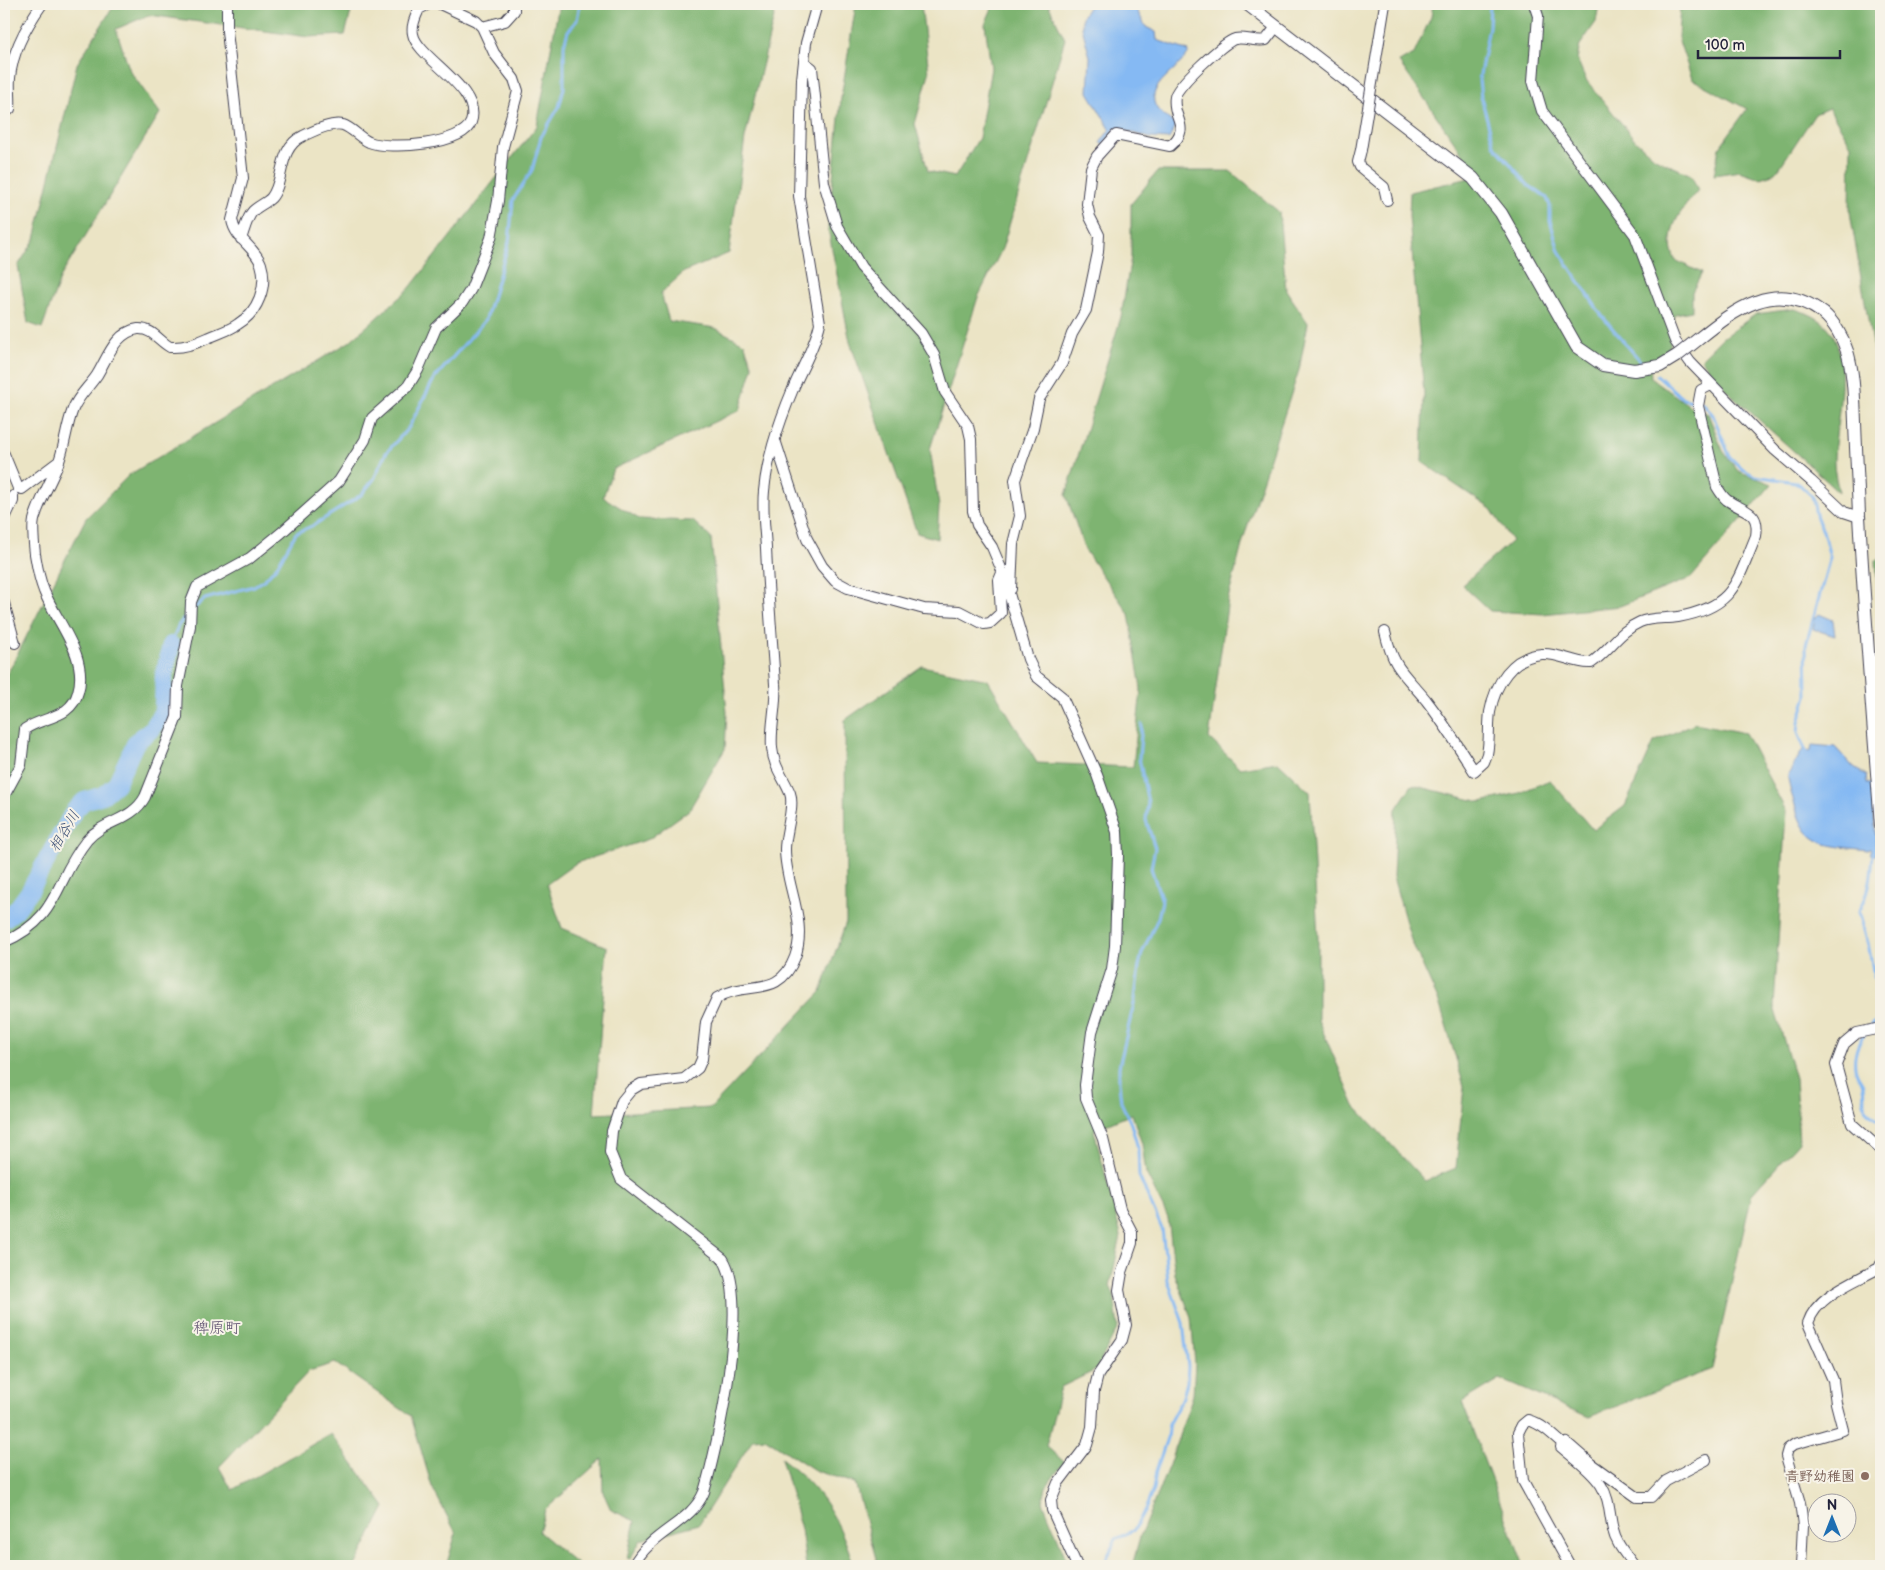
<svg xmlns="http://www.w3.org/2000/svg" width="1885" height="1570" viewBox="0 0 1885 1570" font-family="'Balsamiq Sans','Klee One',sans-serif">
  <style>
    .forest { fill: #7eb471; stroke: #506b56 }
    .water { fill: #85b9f3; stroke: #546e97 }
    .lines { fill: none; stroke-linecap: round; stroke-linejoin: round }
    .stream { stroke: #85b9f3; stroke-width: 3 }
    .river { stroke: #85b9f3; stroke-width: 18 }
    .minor-casing { stroke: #403f50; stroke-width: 12 }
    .tertiary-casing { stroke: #403f50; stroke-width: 14 }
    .minor { stroke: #fff; stroke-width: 10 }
    .tertiary { stroke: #fff; stroke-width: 12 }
    .minor-bridge-casing { stroke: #403f50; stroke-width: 12; stroke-linecap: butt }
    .tertiary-bridge-casing { stroke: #403f50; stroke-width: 14; stroke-linecap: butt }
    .minor-bridge { stroke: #fff; stroke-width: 10 }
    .tertiary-bridge { stroke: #fff; stroke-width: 12 }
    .education-dot { fill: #8d6e63; stroke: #f7f3e8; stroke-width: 2 }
    .labels { text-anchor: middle; stroke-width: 4; stroke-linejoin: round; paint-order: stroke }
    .education-label { font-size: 14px; font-weight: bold; fill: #785e54; stroke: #f7f3e8; text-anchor: end }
    .water-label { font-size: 15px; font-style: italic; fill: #45577b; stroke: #f7f3e8 }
    .quarter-label { font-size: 16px; fill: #605372; stroke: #f7f3e8 }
  </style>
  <rect width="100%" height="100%" fill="#f7f3e8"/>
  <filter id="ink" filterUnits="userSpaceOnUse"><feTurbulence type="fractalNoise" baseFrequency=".02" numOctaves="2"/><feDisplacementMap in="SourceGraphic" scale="10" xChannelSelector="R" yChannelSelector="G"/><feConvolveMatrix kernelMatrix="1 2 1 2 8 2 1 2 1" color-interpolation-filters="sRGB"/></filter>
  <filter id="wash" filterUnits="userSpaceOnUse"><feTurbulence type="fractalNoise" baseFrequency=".0096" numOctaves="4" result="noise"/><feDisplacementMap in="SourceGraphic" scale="20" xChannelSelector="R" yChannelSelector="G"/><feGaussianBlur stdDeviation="1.12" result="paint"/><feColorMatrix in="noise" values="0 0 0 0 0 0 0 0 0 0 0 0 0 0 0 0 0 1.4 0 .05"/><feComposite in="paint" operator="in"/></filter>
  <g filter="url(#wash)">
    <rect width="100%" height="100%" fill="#ebe4c5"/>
    <path class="forest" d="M115,4h238l-8,31 -37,2 -159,-22 -33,14 14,42 30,42 -99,163 -19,52 -14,-5 -10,-57 17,-27 42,-175z
      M559,4h218l-32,134 -16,115 -45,19 -23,21 8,28 46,7 29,15 9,24 -13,43 -127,59 -10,28 36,22 54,2 18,17 16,175 -2,36 -36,61 -40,29 -73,24 -29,21 15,44 45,19 -13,167 117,-6 110,-116 25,-70 -1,-202 77,-54 66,14 49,83 96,4 8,-78 -12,-75 -44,-64 -19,-55 55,-178 10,-60v-53l27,-33h72l49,41 7,78 22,33 -9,47 -55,167 -16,62 -19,139 31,30 38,-6 32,30 8,146v82l37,86 70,75 31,-13 8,-82 -25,-84 -28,-62 -18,-63 3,-68 16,-24 69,17 38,-9 31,-13 43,50 32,-24 29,-64 41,-19 50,10 41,78 -12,196 21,71 4,64 -47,52 -40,175 -123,48 -89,-38 -38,23 62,164h-392l9,-32 28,-69 24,-70 2,-31 -4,-47 -16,-43 -7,-56 -22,-45 -4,-29 -10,-30 -38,16 27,106 -11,50 4,9 4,32 -22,43 -35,17 -15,59 18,16 -18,25 -3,15 26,64h-191l-23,-83 -39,-12 -51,-33 -12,1 -54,85 -58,16 -11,19 -3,-1 8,-37 -24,-11 -8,-18 -1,-33 -57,51 -6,22 40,34h-130l-2,-3 9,-30 -24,-46 -21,-71 -76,-53 -26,8 -90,96 13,23 99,-56 54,73 -30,59h-351v-888l7,-11 75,-149 43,-43 220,-133 60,-53 128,-163z
      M856,4h65l8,69 -14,51 13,47 27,6 24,-39 12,-70 -6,-44 9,-20h54l17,35 -63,210 -24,48 -48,152 9,57 -2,33 -20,-6 -67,-191 -22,-114 13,-130z
      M1433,4h166l-3,18 -16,23 -3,14 9,21 50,61 19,17 36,17 7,15c-18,22 -35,41 -23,70l27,13 -10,19v19l-17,3 -6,38 -19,9 1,17 40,29 17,7 15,37 15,20 34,13 -81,94 -71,28 -77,8 -53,-3 -28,-26 50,-44 -21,-32 -69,-47 2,-68 -15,-178 1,-24 68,-16 -79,-114 15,-8 17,-37z
      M1680,4h201v393l-31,-185 1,-67 -22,-37 -14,6 -39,59 -16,5 -20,-7 -26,4 5,-27 28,-39 -55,-30 -14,-41z
      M1794,309c14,4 27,9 36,21 23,31 4,96 4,132 0,10 3,21 5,30l-112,-101 -26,-32 21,-21 34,-24z
      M1881,559v89l-5,-88z
      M781,1458c41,31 57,59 73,108h-48l-5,-37z"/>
    <path class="water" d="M1090,4h37l8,3 11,20 10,5 1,8 32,11c-6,18 -49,35 -31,59 5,5 13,10 18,16l-7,13 -19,-1 -30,-9h-5l-12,16 -3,-2 10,-14 -22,-37 2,-35 -8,-29v-11z
      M1819,614l14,6 2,16 -22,-7 2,-11z
      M1812,745l23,2 19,21 12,7 1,9 14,-1 -8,21 4,51h-6l-1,-7 -2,2c-39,-5 -62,-1 -73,-45 -3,-10 -7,-20 -7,-30l14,-24 3,-3 3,4 3,-1z"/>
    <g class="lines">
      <path class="stream" d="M1490,4l-1,23 -10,53 2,17 13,48 34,40 19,13 3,8v15l9,30 43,65 40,47
        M1657,375l26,24 20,4 10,12 17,42 11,11 14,8 40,6 6,4 11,10 5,23 6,12 7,26 -24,88 1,51 -8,26 -1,11 8,19
        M193,609l12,-10 49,-13 11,-7 12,-13 19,-33 18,-8 47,-30 13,-16 12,-26 23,-26 25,-48 52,-60 23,-77 4,-42 19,-30 9,-33 18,-30 5,-19v-43l4,-14 9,-11 3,-16
        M171,645l7,-19 10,-13
        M1873,852c-1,22 -3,40 -14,60l9,31 6,33 7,22
        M1870,1028l3,-5 8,-2
        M1864,1035c-8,11 -13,28 -6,41 2,4 5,6 5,10 3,21 -4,23 18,35
        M1103,1566l13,-27 18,-9 11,-20 8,-20 3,-19 12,-36 1,-12 14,-26 4,-15 1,-16 -5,-43 -15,-42 -6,-52 -23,-53 -1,-28 -7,-24 -10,-22 -2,-19v-16l16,-68 4,-33 3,-13 16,-35 4,-17 -11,-33 4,-20 -9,-28 2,-17 -9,-45 3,-34"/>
      <path class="river" d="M4,919l12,-9 13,-18 45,-81 10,-10 19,-6 13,-11 20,-42 17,-14 10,-17 1,-36 7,-30"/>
    </g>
  </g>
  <g filter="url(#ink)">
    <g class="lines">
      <defs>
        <path id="minor" d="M1534,4l4,12 -5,65 9,30 93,124 40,106 15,21 85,88 36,31 33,31 15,5
          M482,27l23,-6 9,-10v-7
          M1379,41l6,-37
          M804,62l8,6 12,115 13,43 24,41 60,66 13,22 11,37 23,34 3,13 2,72 4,14 15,22 11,26 25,86 8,17 26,21 35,78 20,57 1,23 -3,91 -3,23 -20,63 -7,53 1,13 17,41 17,70 12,23v11l-10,29 -3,18 7,35 -4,15 -24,35 -4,16 -2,36 -5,18 -29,38 -7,17 1,10 25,56
          M4,114l6,-5c1,-10 -1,-21 0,-31 2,-26 17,-53 32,-74
          M1361,150l-3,12 2,5 24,20 3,13
          M241,239c3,-8 6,-22 12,-28 5,-5 13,-8 18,-13 14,-16 6,-50 32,-62 10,-5 29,-14 40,-11 9,3 17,13 26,17 20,8 94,3 102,-20 12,-33 -54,-64 -58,-88 -2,-9 3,-18 6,-25l10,-5
          M776,443l31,96 15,27 13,15 13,7 76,21 35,2 25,13 6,-1 11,-10 -2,-33 3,-7
          M4,454l14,34 4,1 36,-27
          M4,520l9,-19v-5
          M1011,589l2,-45 7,-28 -5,-36 18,-52 6,-29 23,-36 10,-29 14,-24 12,-58 1,-17 -9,-18 -3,-13 4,-36 6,-12 19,-21 54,11c23,-19 1,-28 5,-49 1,-11 49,-55 60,-58 10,-2 20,3 31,1l10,-13
          M4,603l11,40
          M1385,632c9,38 18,40 41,68 17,22 33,47 48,71l10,-9 3,-8c3,-14 1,-28 3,-42 5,-28 22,-56 52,-58 18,-1 32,10 49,9 18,-12 28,-32 49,-41 11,-5 26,-3 38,-5 56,-10 58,-33 78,-81 4,-26 -12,-24 -29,-36 -4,-3 -7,-8 -10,-13l-19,-81 3,-16 10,-5
          M1869,660l12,2
          M1870,684l7,2 4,4
          M4,796l17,-31 4,-36c19,-13 46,-10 53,-37 11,-36 -22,-70 -34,-101 -5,-12 -7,-25 -9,-37 -1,-10 -3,-25 -1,-34 5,-19 17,-38 24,-56 7,-18 8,-37 15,-55 5,-13 16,-22 24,-34 10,-16 18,-43 41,-46 14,-1 21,12 32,18 15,1 26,-4 40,-10 9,-4 20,-7 28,-13 20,-12 30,-38 23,-60 -6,-17 -26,-25 -29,-44l11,-42 -16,-147v-27
          M4,942c56,-24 50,-61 83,-102 17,-20 45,-19 58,-43l32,-80 1,-31 12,-60 1,-24 6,-15 53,-29 31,-25 58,-52 26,-41 7,-22 36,-32 10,-16 18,-42 26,-25 9,-14 20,-51 7,-37 5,-54 15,-56 -4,-12 -20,-26 -12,-26 -6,-6 -36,-17
          M1881,1028l-24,5 -13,11 -8,21 16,59 29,26
          M1564,1445c-11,-10 -22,-21 -36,-25l-6,5 -4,8 5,48 47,85
          M633,1566c18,-35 58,-42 71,-74 14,-48 46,-191 19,-233l-102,-80 -11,-27 2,-21 10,-30 9,-11 10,-6 43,-5 14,-11 4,-9 4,-37 11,-24c30,-19 62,2 78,-41 13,-36 -10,-71 -10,-108 0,-15 10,-43 5,-56 -7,-17 -16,-25 -18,-45 -2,-21 5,-43 3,-64 -3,-45 -7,-90 -9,-136 -1,-18 -4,-38 -2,-57 3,-33 16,-71 29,-102 9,-22 22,-42 27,-66l-21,-127 3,-117 4,-36 11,-39
          M1634,1566c-8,-12 -18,-22 -21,-36 -4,-16 -3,-31 -12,-45 -10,-15 -26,-26 -40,-38l6,-4 24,21 46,33h14l15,-16 40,-21
          M1801,1566l2,-41 -3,-22 -14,-47 2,-7 7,-5 48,-14 -7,-27 -3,-23 -25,-57c9,-28 46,-41 71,-55l2,-4"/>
        <path id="tertiary" d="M1247,4l226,174 28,35 76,134 26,18 31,5 26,-4 18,-11
          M1687,348c41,-32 84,-74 136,-35 11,9 20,25 24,38 7,23 7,48 8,71 1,31 3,63 4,94 6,103 14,206 22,309"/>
      </defs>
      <use href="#minor" class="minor-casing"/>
      <use href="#tertiary" class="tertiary-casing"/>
      <use href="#minor" class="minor"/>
      <use href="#tertiary" class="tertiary"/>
      <defs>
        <path id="minor-bridge" d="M1361,150l18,-109"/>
        <path id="tertiary-bridge" d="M1678,355l9,-7"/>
      </defs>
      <use href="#minor-bridge" class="minor-bridge-casing"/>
      <use href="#tertiary-bridge" class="tertiary-bridge-casing"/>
      <use href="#minor-bridge" class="minor-bridge"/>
      <use href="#tertiary-bridge" class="tertiary-bridge"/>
    </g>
  </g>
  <circle class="education-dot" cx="1865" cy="1476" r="5"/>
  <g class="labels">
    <g class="education-label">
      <text x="1855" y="1481">青野幼稚園</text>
    </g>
    <g class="water-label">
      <text transform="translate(64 831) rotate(-59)" y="5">相谷川</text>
    </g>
    <g class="quarter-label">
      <text x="217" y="1333">稗原町</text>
    </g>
  </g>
  <rect width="1885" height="1570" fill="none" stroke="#f7f3e8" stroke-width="20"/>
  <g transform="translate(1832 1518)"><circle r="24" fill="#f7f3e8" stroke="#a29fa3"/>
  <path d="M0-4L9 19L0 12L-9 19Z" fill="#1f6fb2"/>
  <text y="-8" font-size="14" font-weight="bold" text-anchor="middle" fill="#22223b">N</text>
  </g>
  <path d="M1698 50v8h142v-8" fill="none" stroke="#22223b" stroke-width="2.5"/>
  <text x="1705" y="50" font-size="15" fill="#22223b" stroke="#f7f3e8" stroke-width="4" paint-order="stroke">100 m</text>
</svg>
